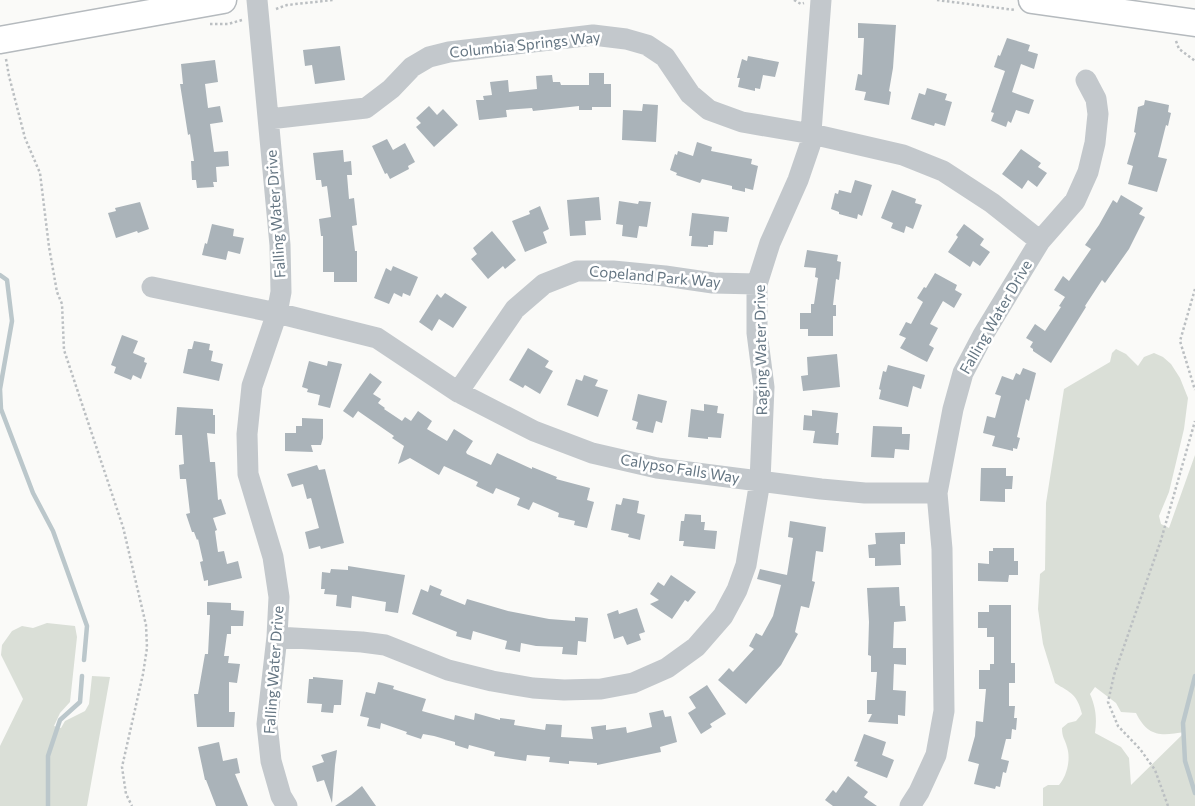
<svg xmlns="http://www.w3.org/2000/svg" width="1195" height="806" viewBox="0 0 1195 806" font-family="Commissioner,sans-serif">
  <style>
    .green { fill: #dadfd7; fill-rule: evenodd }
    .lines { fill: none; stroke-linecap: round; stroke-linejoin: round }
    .stream { stroke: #bbc7cb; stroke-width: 4.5 }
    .building { fill: #aab3b9 }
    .major-casing { stroke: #b5babe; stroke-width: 29 }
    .path { stroke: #bbbfc2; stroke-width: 2.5; stroke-dasharray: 2.5 2.5; stroke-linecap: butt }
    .minor { stroke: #c3c8cc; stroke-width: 21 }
    .major { stroke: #fff; stroke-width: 26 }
    .labels { text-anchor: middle; stroke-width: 5; stroke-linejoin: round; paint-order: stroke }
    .street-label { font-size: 15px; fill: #657683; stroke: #fff }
  </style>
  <rect width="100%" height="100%" fill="#fafaf8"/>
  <path class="green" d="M1116,349l10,5 12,12 6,-9 10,-4 9,4 8,7 9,14 8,20 -4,31 -15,63 -10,24 2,8 8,4 26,-73v351h-152v-18l5,-3h11c8,-9 12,-26 8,-38 -2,-8 -5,-9 -5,-19l6,-5 8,-2 6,-7c-5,-20 -11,-21 -27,-31l-12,-39 -5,-35 2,-35 5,-4 1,-67 18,-114 46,-27 2,-9zM1095,687l21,16 5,9 15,1c12,24 24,23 49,19l-54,53 -2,-27 -8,-11 -26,-14c2,-14 1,-25 -5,-39z
    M47,623l28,3 2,11 -7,65 -10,11 -6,13 7,2 4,-7 20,-10 4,-7 3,-28 18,1 -23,129h-87v-60l23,-47 -22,-44 1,-10 10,-14 10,-5 11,2z"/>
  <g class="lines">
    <path class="stream" d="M0,275l7,5 5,41 -12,68 1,20 32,84 20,38 34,95 -3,34
      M1195,676l-12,47 2,38 10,32
      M48,806v-50l12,-36 20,-18 2,-26"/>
  </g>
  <path class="building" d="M858,23l38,2 -3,43 -4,23 2,1 -2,13 -25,-5 2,-8 -11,-2 3,-16 4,1 2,-37h-6z
    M1007,38l23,7 -2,6 10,3 -4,15 -13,-5 -9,28 22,8 -5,14 -13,-4 -5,13 -3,-2 -2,6 -15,-6 3,-8 -3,-1 14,-41 -11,-4 4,-12 2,1z
    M340,46l5,34 -30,4 -3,-19 -7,1 -2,-16z
    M748,56l31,6 -4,15 -12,-2 -3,14 -5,-1v3l-17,-4 2,-9h-3l5,-19 5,2z
    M215,60l3,22 -13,2 3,24 12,-2 3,16 -13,2 4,28 14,-1 1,15 -13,1 1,15h-4l1,5 -17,1 -1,-8h-4l-1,-19h3l-4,-27 -2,1 -8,-51h3l-2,-20z
    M589,73h15v11h7v23h-19v3h-13v-4l-46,5 -1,-3 -26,2 1,7 -28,3 -3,-20h8l-1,-4 9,-1 -2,-13 18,-2 1,12 28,-3 -1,-13 16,-1 1,7h7l1,3h28z
    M927,88l20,6 -2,6 7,2 -7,24 -10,-3 -1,3 -23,-7 8,-26 6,2z
    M1145,100l24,5 -1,7 3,1 -3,13 -2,-1 -8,32 9,2 -10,33 -29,-8 5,-18 -6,-2 9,-31 -2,-1 4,-25 6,-2z
    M643,104l15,1 -2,37 -34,-2 1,-30 19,1z
    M429,106l8,9 6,-6 15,16 -24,22 -18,-20 5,-4 -5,-5z
    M387,139l6,11 12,-7 10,19 -7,4 1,3 -19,10 -3,-6 -2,1 -13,-28z
    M697,142l15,5 -1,4 41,8 -1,5 7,2 -5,24 -8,-2v4l-13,-3v-3l-30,-7 -2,4 -24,-8 1,-2 -7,-3 5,-16 2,1 1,-4 15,5z
    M1021,149l20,14 -3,4 9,6 -10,14 -9,-7 -6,9 -20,-15z
    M343,150l1,12 7,-1 1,14h-5l2,24 5,-1 3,27 -5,1 3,25h2v31h-23v-10h-11v-36h-2l-2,-17 12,-2 -4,-31 -5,1 -1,-7h-5l-3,-27z
    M855,180l17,5 -10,31 -4,-2 -1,5 -18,-5v-2l-8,-3 4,-16 3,1 1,-4 12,3z
    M892,190l24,9 -1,4 7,2 -9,24 -7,-3 -2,7 -13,-5 2,-5 -12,-5z
    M1121,195l22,13 -4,6 6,3 -16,32 -24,34 -3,-3 -17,26 1,1 -35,56 -18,-12v-2l-3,-2 3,-5 -7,-4 9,-14 10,7 16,-24 -2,-1 6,-9 -11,-7 9,-14 6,5 22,-32 -6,-4 14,-20 14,-25 4,3z
    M599,197l2,23 -16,1 1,14 -16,1 -3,-36z
    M619,201l19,3 1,-3 12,1 -4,25 -8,-1 -2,12 -15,-2 1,-11 -7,-1z
    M140,202l9,27 -11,4 -1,-2 -21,7 -8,-25 8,-2 -1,-3z
    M540,206l9,23 -6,3 4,11 -22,9 -13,-31 18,-7 -1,-3z
    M692,213l37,4 -2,15 -13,-1 -1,14h-5v2l-17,-1 1,-10h-3z
    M212,224l22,5 -1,7 11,2 -4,16 -12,-3 -2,9 -24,-5 3,-12 2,1z
    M964,224l20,15 -4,6 10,7 -10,14 -7,-5 -3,6 -22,-15 10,-15 -2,-2z
    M492,231l24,29 -11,9 -2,-3 -15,13 -17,-20 6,-5 -4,-6z
    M807,250l31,5 -1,6 4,1 -2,18 -3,-1 -3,26h3v11h-3v20h-25v-7h-8v-16h11v-9h3l4,-26 -3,-1 1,-9 -12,-1z
    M393,266l25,11 -8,19 -7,-3 -1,4 -8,-4 -5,11 -15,-6 12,-30 5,3z
    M935,273l22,12 -2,5 7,4 -8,14 -11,-7 -13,23 8,4 -9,17 5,3 -7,14 -27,-14 6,-10 -7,-3 7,-13 5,2 12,-22 -6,-4 7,-11 2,1z
    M445,293l22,14 -14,21 -14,-9 -7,12 -13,-9 18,-28 4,4z
    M122,335l16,6 -5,12 12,5 -1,4 3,1 -6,16 -8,-4 -2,5 -17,-7 2,-6 -5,-2z
    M194,341l16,3 -1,6 4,1 -2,10 12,3 -4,17 -36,-8 5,-24h4z
    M528,348l21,13 -4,6 8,4 -13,23 -15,-9 -2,3 -14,-8z
    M837,354l3,33 -37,4 -2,-15 7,-1 -1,-18z
    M309,361l18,5 1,-5 14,3 -12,44 -12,-3 2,-10 -13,-3 1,-3 -6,-2z
    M888,365l37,10 -4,14 -8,-3 -5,21 -29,-8 2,-9 -2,-1 4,-18 3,1z
    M1023,368l13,5 -7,28 -3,-2 -9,38 3,1 -3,11 -4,-1v3l-21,-5 3,-10 -12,-3 4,-17 8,2 6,-22 -6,-2 7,-18 11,4 3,-7 4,2z
    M370,373l12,9 -9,12 8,5 -3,4 7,5 -1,1 18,12 3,-4 6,4 7,-10 14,10 -5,8 20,12 7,-12 19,12 -7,11 1,2 24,11 6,-12 35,16v-2l25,10 -1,2 34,9 -3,12 7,2 -7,26 -13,-3 1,-4 -17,-4 1,-4 -26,-11 -4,8 -12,-5 3,-7 -24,-10 -3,6 -17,-8 2,-4 -34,-16 -5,9 -29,-17 -12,6 6,-18 -12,-8 2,-2 -36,-25 -5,7 -10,-7z
    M584,375l14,5 -3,6 13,4 -10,27 -31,-12 9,-26 6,2z
    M638,394l29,7 -5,22 -6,-2 -3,12 -17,-4 2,-7 -6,-2z
    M704,404l14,2 -1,7 7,1 -3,24 -13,-1v2l-20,-2 3,-28 13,2z
    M177,407l36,2v6h2v19l-8,-1 3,29h5l3,38 3,-1 5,15 -13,4 4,12 -2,1 3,21 6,-1 3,13 11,-3 4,17 -34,8v-6l-4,1 -4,-19 3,-1 -5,-22 -1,1 -3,-8h-2l-6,-18 4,-1 -4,-34h-6l-1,-14 5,-1 -2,-29h-7z
    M812,410l26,3 -2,20h3l-1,12 -25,-2 2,-12 -12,-1 1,-15 8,1z
    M302,418l21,1v19l-2,7h-10l2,7 -28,-1v-18h11v-7h6z
    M873,426l29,1v7h8l-1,16 -14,-1 -1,9 -23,-1z
    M317,465l2,5 6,-1 19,74 -23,6 -1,-3 -11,3 -4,-17 14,-4 -8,-30 -4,1 -4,-15 -11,3 -5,-13z
    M981,468h25v8h7l-1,13h-7v13l-25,-1z
    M623,498l16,3 -2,12 8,2 -5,25 -12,-3 1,-3 -18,-4 5,-26 5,1z
    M685,514l16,1v7h4l-1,8 13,1 -2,18 -32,-3 1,-5h-5l2,-20h3z
    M790,521l36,6 -3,25 -7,-1 -4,30 3,1 -6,26 -8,-2 -6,26 3,2 -17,31 -35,39 -28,-24 11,-12 4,4 21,-23 -5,-3 7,-13 6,3 11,-20 8,-31 -24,-6 3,-10 27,6 6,-37 -5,-1z
    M905,532v12h-5l1,21 -26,1v-8h-6l-1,-13 8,-1 -1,-11z
    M993,548h21v13h4v14h-9l-1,7 -30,-1v-18l11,1v-13h4z
    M348,566l57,9 -7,38 -13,-2 1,-9 -34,-6 -1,12 -15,-2 1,-11 -13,-1 1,-5h-4l1,-17 8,1 1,-4 17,1z
    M671,575l25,17 -8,10 -3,-2 -13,19 -22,-15 9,-4 -9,-6 8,-12 6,4z
    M430,585l12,5 -2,5 25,10 2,-6 41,12 41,8 26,2v-4l13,1 -2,24 -8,-1 -1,14 -15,-1 1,-7 -27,-1 -15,-3 -1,9 -15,-3 2,-8 -34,-10 -2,9 -15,-4 1,-4 -45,-18 9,-25 7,3z
    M899,587l1,19h5l1,15 -12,1 -1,26h13v17l-12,-1 -1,26 13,1 -1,25 -7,-1v9l-30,-2 4,-8h-5v-14h8l2,-28h-6v-16l-3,-1 1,-33 -2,-34z
    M207,602l24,1v7l13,1 -1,15h-12v8h-4l-3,22h5l-1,7 12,1 -3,19 -8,-1v30h6l-1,15h-37l-3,-33h4l7,-40h3l2,-39h-3z
    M989,605h22v58h4v20h-6v23h6l-1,12h3l-1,12 -4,-1 -1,10h-5l-5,20 8,2 -3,12 -3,-1 -3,15 -4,-1 -1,3 -21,-5 5,-20 -11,-3 7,-25 1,-15 7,1 3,-33h-7v-19h11v-6h4v-27h-7v-9h-9v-16h11z
    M637,608l8,24 -6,2 2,6 -14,5 -4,-9 -9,3 -7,-25 11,-4 1,4z
    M313,677l30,3 -2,25h-7l-1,8 -12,-1 1,-8 -15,-1 2,-24h4z
    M378,682l16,4 -1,3 33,10 -4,12 32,9 1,-5 19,5 1,-7 25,7v-2l15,2 -1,5 31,5 1,-6 16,1 -1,12 32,2 -2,-12 15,-2v5l20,-3 1,6 25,-6 -3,-14 14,-3 2,7 6,-1 6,26 -17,5 1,5 -64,13v-2l-28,-2v3l-20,-2 1,-5 -23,-2 -1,6 -32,-5 1,-4 -26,-7 -1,4 -13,-4v-3l-21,-6 -11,-2 -2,5 -15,-5 1,-2 -26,-9 -1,6 -13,-3 2,-8 -9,-2 6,-24 9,2z
    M707,685l19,29 -16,10 2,3 -11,7 -13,-21 8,-5 -7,-11z
    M864,734l22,8 -4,13 12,5 -7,18 -31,-12 2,-4 -4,-1z
    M219,742l4,19 14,-3 3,15 -5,1 13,32h-32l-10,-26h-1l-7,-33z
    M337,750l-2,15 -3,38 -8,-23 -7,2 -5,-16 12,-4 -3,-7z
    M848,776l20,16 -4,5 13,9h-44l-8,-6 8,-10 3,3z
    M362,786l14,20h-41l16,-11z"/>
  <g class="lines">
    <defs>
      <path id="major" d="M1032,0l163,23
        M0,40l223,-40"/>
    </defs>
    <use href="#major" class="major-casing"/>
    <path class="path" d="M794,0l7,4 3,-1
      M937,0l78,10
      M276,9l11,-4 46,-5
      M210,24h18l14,-4
      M1176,41l3,8 16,12
      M6,59l3,17 16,62 15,35 9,74 8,45 5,12 2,46 59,177 23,98 1,23 -4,26 -21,93 4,27 6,12
      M1195,289l-15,52 15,49
      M1168,806l-13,-36 -15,-21 -22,-23 -10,-24 6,-27 47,-135 34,-119"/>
    <path class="minor" d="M257,0l23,245 1,47 -4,21 -25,73 -5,48 1,40 25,83 6,40 -2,40 -10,87 4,37 10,35 6,10
      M269,119l97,-11 25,-19 21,-22 17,-10 20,-5 144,-17 33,4 21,6 18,12 25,37 19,16 33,12 70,12 91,21 40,16 49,32 48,38
      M152,287l125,26 100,25 81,54 76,39 58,22 65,15 164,21 44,4h72
      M458,392l57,-83 29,-25 33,-13h36l52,5 48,7 44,1
      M277,637l85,5 23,3 63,25 44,11 41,7 31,2 37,-1 32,-6 34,-15 29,-21 27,-31 14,-26 9,-25 14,-84 4,-94 -7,-54v-49l13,-41 28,-63 12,-35 11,-145
      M910,806l9,-14 17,-37 8,-44 -2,-162 -5,-56 16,-84 10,-36 20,-38 57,-94 35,-40 13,-29 7,-29 3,-29 -2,-15 -10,-19"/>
    <use href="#major" class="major"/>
  </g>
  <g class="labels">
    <g class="street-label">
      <text transform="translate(525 45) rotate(-6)" y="5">Columbia Springs Way</text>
      <text transform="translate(276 214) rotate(-94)" y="5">Falling Water Drive</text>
      <text transform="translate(655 277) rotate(5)" y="5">Copeland Park Way</text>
      <text transform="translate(996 317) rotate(-60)" y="5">Falling Water Drive</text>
      <text transform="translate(761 350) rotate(-91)" y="5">Raging Water Drive</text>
      <text transform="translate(680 469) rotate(9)" y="5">Calypso Falls Way</text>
      <text transform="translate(274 670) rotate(-86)" y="5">Falling Water Drive</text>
    </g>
  </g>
</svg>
